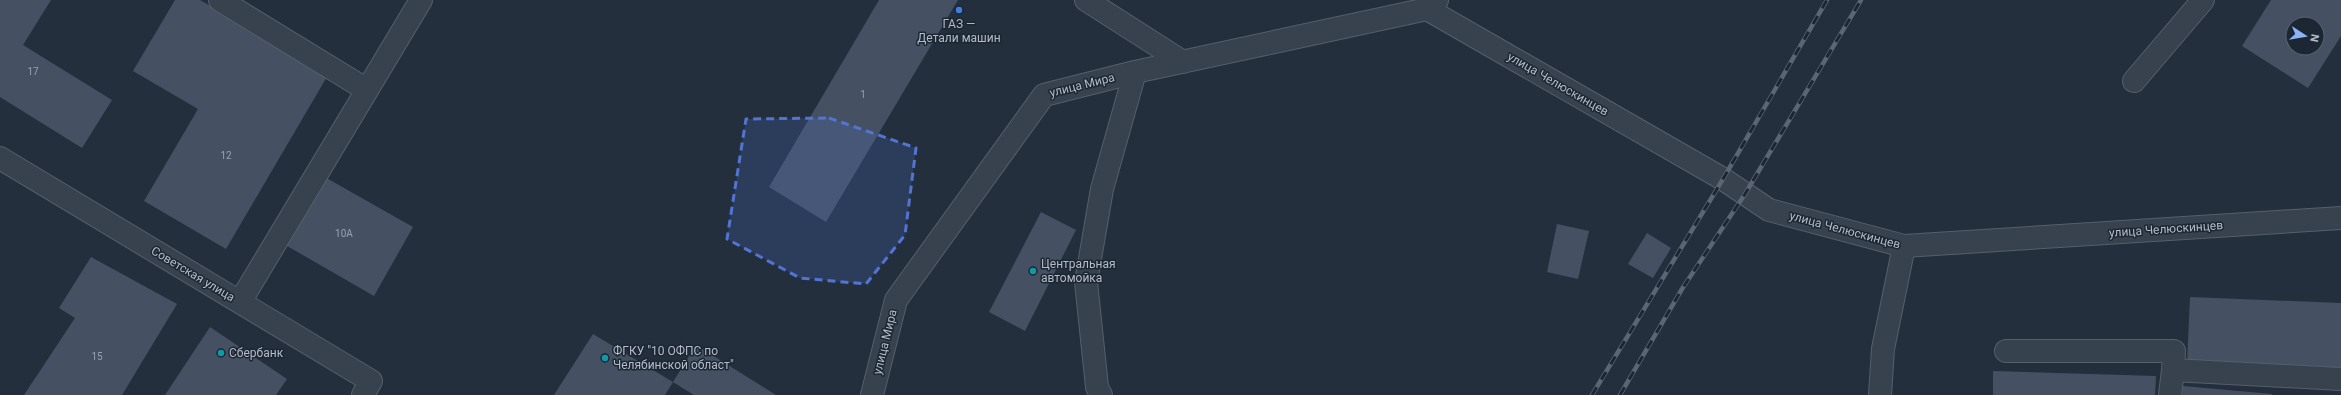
<svg xmlns="http://www.w3.org/2000/svg" width="2341" height="395" viewBox="0 0 2341 395" font-family="Roboto,sans-serif">
  <style>
    .building { fill: #455162; fill-rule: evenodd }
    .lines { fill: none; stroke-linecap: round; stroke-linejoin: round }
    .minor-casing { stroke: #565f6c; stroke-width: 24 }
    .minor { stroke: #38414e; stroke-width: 22 }
    .rail-casing { stroke: #5a6575; stroke-width: 4.5 }
    .rail { stroke: #1d2633; stroke-width: 3; stroke-dasharray: 9; stroke-linecap: butt }
    .marked { fill: #5274d3; fill-opacity: 0.2; stroke: #5274d3; stroke-width: 3; stroke-dasharray: 8 5; stroke-linejoin: round }
    .shop-dot { fill: #3f7fe0; stroke: #1d2633; stroke-width: 1.5 }
    .culture-dot { fill: #0f9aa8; stroke: #1d2633; stroke-width: 1.5 }
    .labels { text-anchor: middle; stroke-width: 3; stroke-linejoin: round; paint-order: stroke }
    .number-label { font-size: 10px; fill: #98a1af }
    .poi-label { font-size: 12px; fill: #b4bcc9; stroke: #1d2633; text-anchor: start }
    .street-label { font-size: 12px; fill: #b4bcc9; stroke: #1d2633 }
  </style>
  <rect width="100%" height="100%" fill="#242f3e"/>
  <path class="building" d="M0,0h51l-28,45 89,55 -30,48 -82,-51z
    M175,0h25l128,75 -102,174 -82,-48 54,-92 -65,-38z
    M879,0h79l-132,222 -57,-35z
    M2271,0h70v36l-33,52 -66,-42zM2293,24h24v24h-24z
    M314,171l99,56 -39,69 -99,-57z
    M1041,212l35,18 -51,101 -36,-19z
    M1557,224l32,7 -11,48 -31,-7z
    M1647,233l24,15 -18,30 -25,-14z
    M91,257l86,47 -55,91h-98l51,-77 -16,-10z
    M2190,297l151,6v68l-154,-6z
    M210,327l77,52 -11,16h-111z
    M593,334l80,48 -8,13h-111z
    M696,345l80,50h-82l-21,-13z
    M1993,371l163,5 -1,19h-162z
    M2183,386l89,8v1h-90z"/>
  <g class="lines">
    <defs>
      <path id="minor" d="M220,0l147,90
        M1086,0l97,62
        M1427,9l296,170 46,31 135,36 437,-28
        M2134,81l69,-81
        M0,158l371,223 -8,14
        M240,302l181,-302
        M2006,351h168l-1,19 168,9
        M872,395l24,-95 148,-205 91,-23 292,-63 10,-9
        M1101,395l-4,-8 -11,-105 16,-93 33,-117
        M1880,395l3,-46 21,-103
        M2170,395l3,-25"/>
    </defs>
    <use href="#minor" class="minor-casing"/>
    <use href="#minor" class="minor"/>
    <defs>
      <path id="rail" d="M1592,395l131,-216 104,-179
        M1620,395l62,-106 63,-95 116,-194"/>
    </defs>
    <use href="#rail" class="rail-casing"/>
    <use href="#rail" class="rail"/>
  </g>
  <path class="marked" d="M829,118l87,30 -11,87 -39,49 -66,-6 -73,-39 19,-120z"/>
  <circle class="shop-dot" cx="959" cy="10" r="4"/>
  <g class="culture-dot">
    <circle cx="1033" cy="271" r="4"/>
    <circle cx="221" cy="353" r="4"/>
    <circle cx="605" cy="358" r="4"/>
  </g>
  <g class="labels">
    <g class="number-label">
      <text x="33" y="75">17</text>
      <text x="863" y="98">1</text>
      <text x="226" y="159">12</text>
      <text x="344" y="237">10А</text>
      <text x="97" y="360">15</text>
    </g>
    <g class="poi-label">
      <text x="959" y="28" text-anchor="middle">ГАЗ —<tspan x="959" dy="14">Детали машин</tspan></text>
      <text x="1041" y="268">Центральная<tspan x="1041" dy="14">автомойка</tspan></text>
      <text x="613" y="355">ФГКУ "10 ОФПС по<tspan x="613" dy="14">Челябинской област"</tspan></text>
      <text x="229" y="357">Сбербанк</text>
    </g>
    <g class="street-label">
      <text transform="translate(1558 84) rotate(30)" y="4">улица Челюскинцев</text>
      <text transform="translate(1082 85) rotate(-14)" y="4">улица Мира</text>
      <text transform="translate(2166 229) rotate(-4)" y="4">улица Челюскинцев</text>
      <text transform="translate(1845 230) rotate(15)" y="4">улица Челюскинцев</text>
      <text transform="translate(193 274) rotate(31)" y="4">Советская улица</text>
      <text transform="translate(885 342) rotate(-76)" y="4">улица Мира</text>
    </g>
  </g>
  <g transform="translate(2305 36) rotate(102)"><circle r="19" fill="#1d2633" stroke="#59626f"/>
  <path d="M0-3L7 15L0 10L-7 15Z" fill="#8ab4f8"/>
  <text y="-6" font-size="11" font-weight="bold" text-anchor="middle" fill="#b4bcc9">N</text>
  </g>
</svg>
